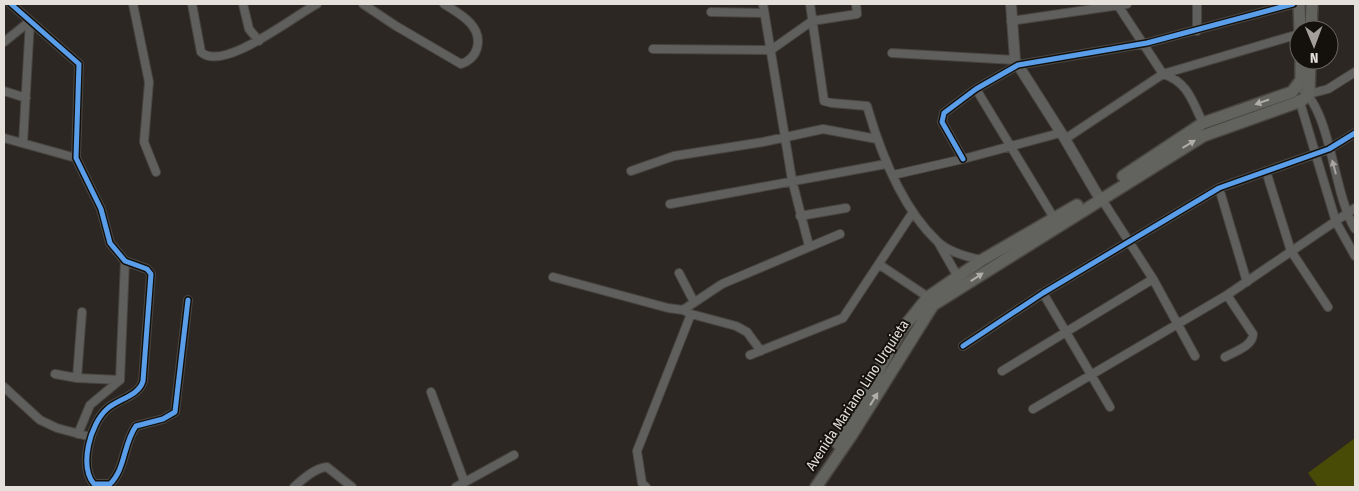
<svg xmlns="http://www.w3.org/2000/svg" width="1359" height="491" viewBox="0 0 1359 491" font-family="'Fira Sans Condensed',sans-serif">
  <style>
    .green { fill: #474b05 }
    .lines { fill: none; stroke-linecap: round; stroke-linejoin: round }
    .minor-casing { stroke: #494540; stroke-width: 10 }
    .tertiary-casing { stroke: #494540; stroke-width: 12 }
    .secondary-casing { stroke: #494540; stroke-width: 14 }
    .minor { stroke: #5f5f5e; stroke-width: 8 }
    .tertiary { stroke: #5f5f5e; stroke-width: 10 }
    .secondary { stroke: #62625e; stroke-width: 11 }
    .cycleway-casing { stroke: #14110d; stroke-width: 8 }
    .cycleway { stroke: #5a9eea; stroke-width: 5 }
    .oneway { fill: #b1aea8 }
    .oneway2 { fill: #a9a6a2 }
    .labels { text-anchor: middle; stroke-width: 4; stroke-linejoin: round; paint-order: stroke }
    .street-label { font-size: 14px; fill: #e5e0da; stroke: #14110d }
  </style>
  <rect width="100%" height="100%" fill="#2c2722"/>
  <path class="green" d="M1355,438v49h-37l-10,-14z"/>
  <g class="lines">
    <defs>
      <path id="minor" d="M11,4l68,60 -3,94 25,51 9,34 15,18 22,8 4,5 -8,107c-4,15 -25,18 -36,28 -17,15 -28,57 -13,75h16c16,-16 13,-40 26,-58l27,-7 12,-7 13,-112
        M133,4l16,78 -5,60 12,30
        M192,4l9,48c22,21 94,-37 116,-48
        M243,4l6,25 10,12
        M363,4l33,22 65,38c7,-2 14,-8 16,-16 6,-22 -17,-34 -33,-44
        M763,4l29,176 17,66
        M810,4l14,97 8,2 35,3c13,45 35,102 70,135 11,11 30,16 45,19
        M1117,4l46,70c25,8 29,27 40,49
        M711,12l53,1
        M1011,21l116,-17
        M1197,31v-27
        M4,42l26,-21
        M653,49l118,1 41,-29 45,-7 -1,-10
        M892,53l123,7
        M1298,86c34,23 34,105 57,143
        M976,89l78,129
        M4,91l22,7
        M1309,94l19,-5 27,-17
        M1299,99l37,123 19,34
        M4,138l72,20
        M1065,139l98,-65 136,-40
        M23,143l7,-122
        M963,159l-21,-37 2,-9 32,-24 42,-24 129,-22 146,-39
        M631,171l43,-15 89,-14 60,-13 54,10
        M1266,171l25,80 37,56
        M893,175l70,-16 97,-26
        M1219,188l28,94
        M1101,198l52,81 42,77
        M670,204l216,-40
        M800,216l46,-8
        M938,242l20,35
        M880,265l48,32
        M679,273l15,29
        M553,277l115,31 15,2 39,-26 118,-50
        M1043,293l67,114
        M82,312l-5,66 43,2 5,-119
        M691,314l45,12 11,6 14,19
        M963,346l80,-53 176,-105 110,-39 26,-16
        M750,355l93,-37 70,-106
        M1225,357c9,-5 28,-11 28,-23l-26,-39
        M1002,371l151,-92
        M55,374l22,4
        M4,387l36,33 17,8 34,9
        M431,392l33,89
        M1033,409l194,-114 128,-87
        M78,434l12,-29 30,-25
        M294,487c9,-8 21,-19 33,-20l25,20
        M456,487l58,-32
        M646,487l-4,-4 -5,-32 54,-137 -8,-4"/>
      <path id="tertiary" d="M1011,4l4,56 3,5 47,74 32,55 4,4"/>
      <path id="secondary" d="M1299,4l1,26
        M1311,30l1,-26
        M1123,176l80,-53 89,-31 9,-12v-20
        M838,444l62,-112 28,-35 54,-37 95,-55
        M816,487l35,-51 82,-131 270,-169 98,-35 8,-7 1,-34"/>
    </defs>
    <use href="#minor" class="minor-casing"/>
    <use href="#tertiary" class="tertiary-casing"/>
    <use href="#secondary" class="secondary-casing"/>
    <use href="#minor" class="minor"/>
    <use href="#tertiary" class="tertiary"/>
    <use href="#secondary" class="secondary"/>
    <defs>
      <path id="cycleway" d="M11,4l68,60 -3,94 25,51 9,34 15,18 22,8 4,5 -8,107c-4,15 -25,18 -36,28 -17,15 -28,57 -13,75h16c16,-16 13,-40 26,-58l27,-7 12,-7 13,-112
        M963,159l-21,-37 2,-9 32,-24 42,-24 129,-22 146,-39
        M963,346l80,-53 176,-105 110,-39 26,-16"/>
    </defs>
    <use href="#cycleway" class="cycleway-casing"/>
    <use href="#cycleway" class="cycleway"/>
  </g>
  <defs><path id="oneway-solid" d="M-6-.8H1V-3.2L6.5 0L1 3.2V.8H-6Z" transform="scale(1.25)"/></defs>
  <g class="oneway">
    <use href="#oneway-solid" transform="translate(1262 102) rotate(161)"/>
    <use href="#oneway-solid" transform="translate(1189 144) rotate(-31)"/>
    <use href="#oneway-solid" transform="translate(977 277) rotate(-33)"/>
    <use href="#oneway-solid" transform="translate(874 399) rotate(-58)"/>
  </g>
  <use class="oneway2" href="#oneway-solid" transform="translate(1334 167) rotate(-105)"/>
  <g class="labels">
    <g class="street-label">
      <text transform="translate(857 395) rotate(-57)" y="5">Avenida Mariano Lino Urquieta</text>
    </g>
  </g>
  <rect width="1359" height="491" fill="none" stroke="#e5e0da" stroke-width="10"/>
  <g transform="translate(1314 45) rotate(179)"><circle r="24" fill="#14110d" stroke="#68645f"/>
  <path d="M0-4L9 19L0 12L-9 19Z" fill="#a49f9a"/>
  <text y="-8" font-size="14" font-weight="bold" text-anchor="middle" fill="#e5e0da">N</text>
  </g>
</svg>
